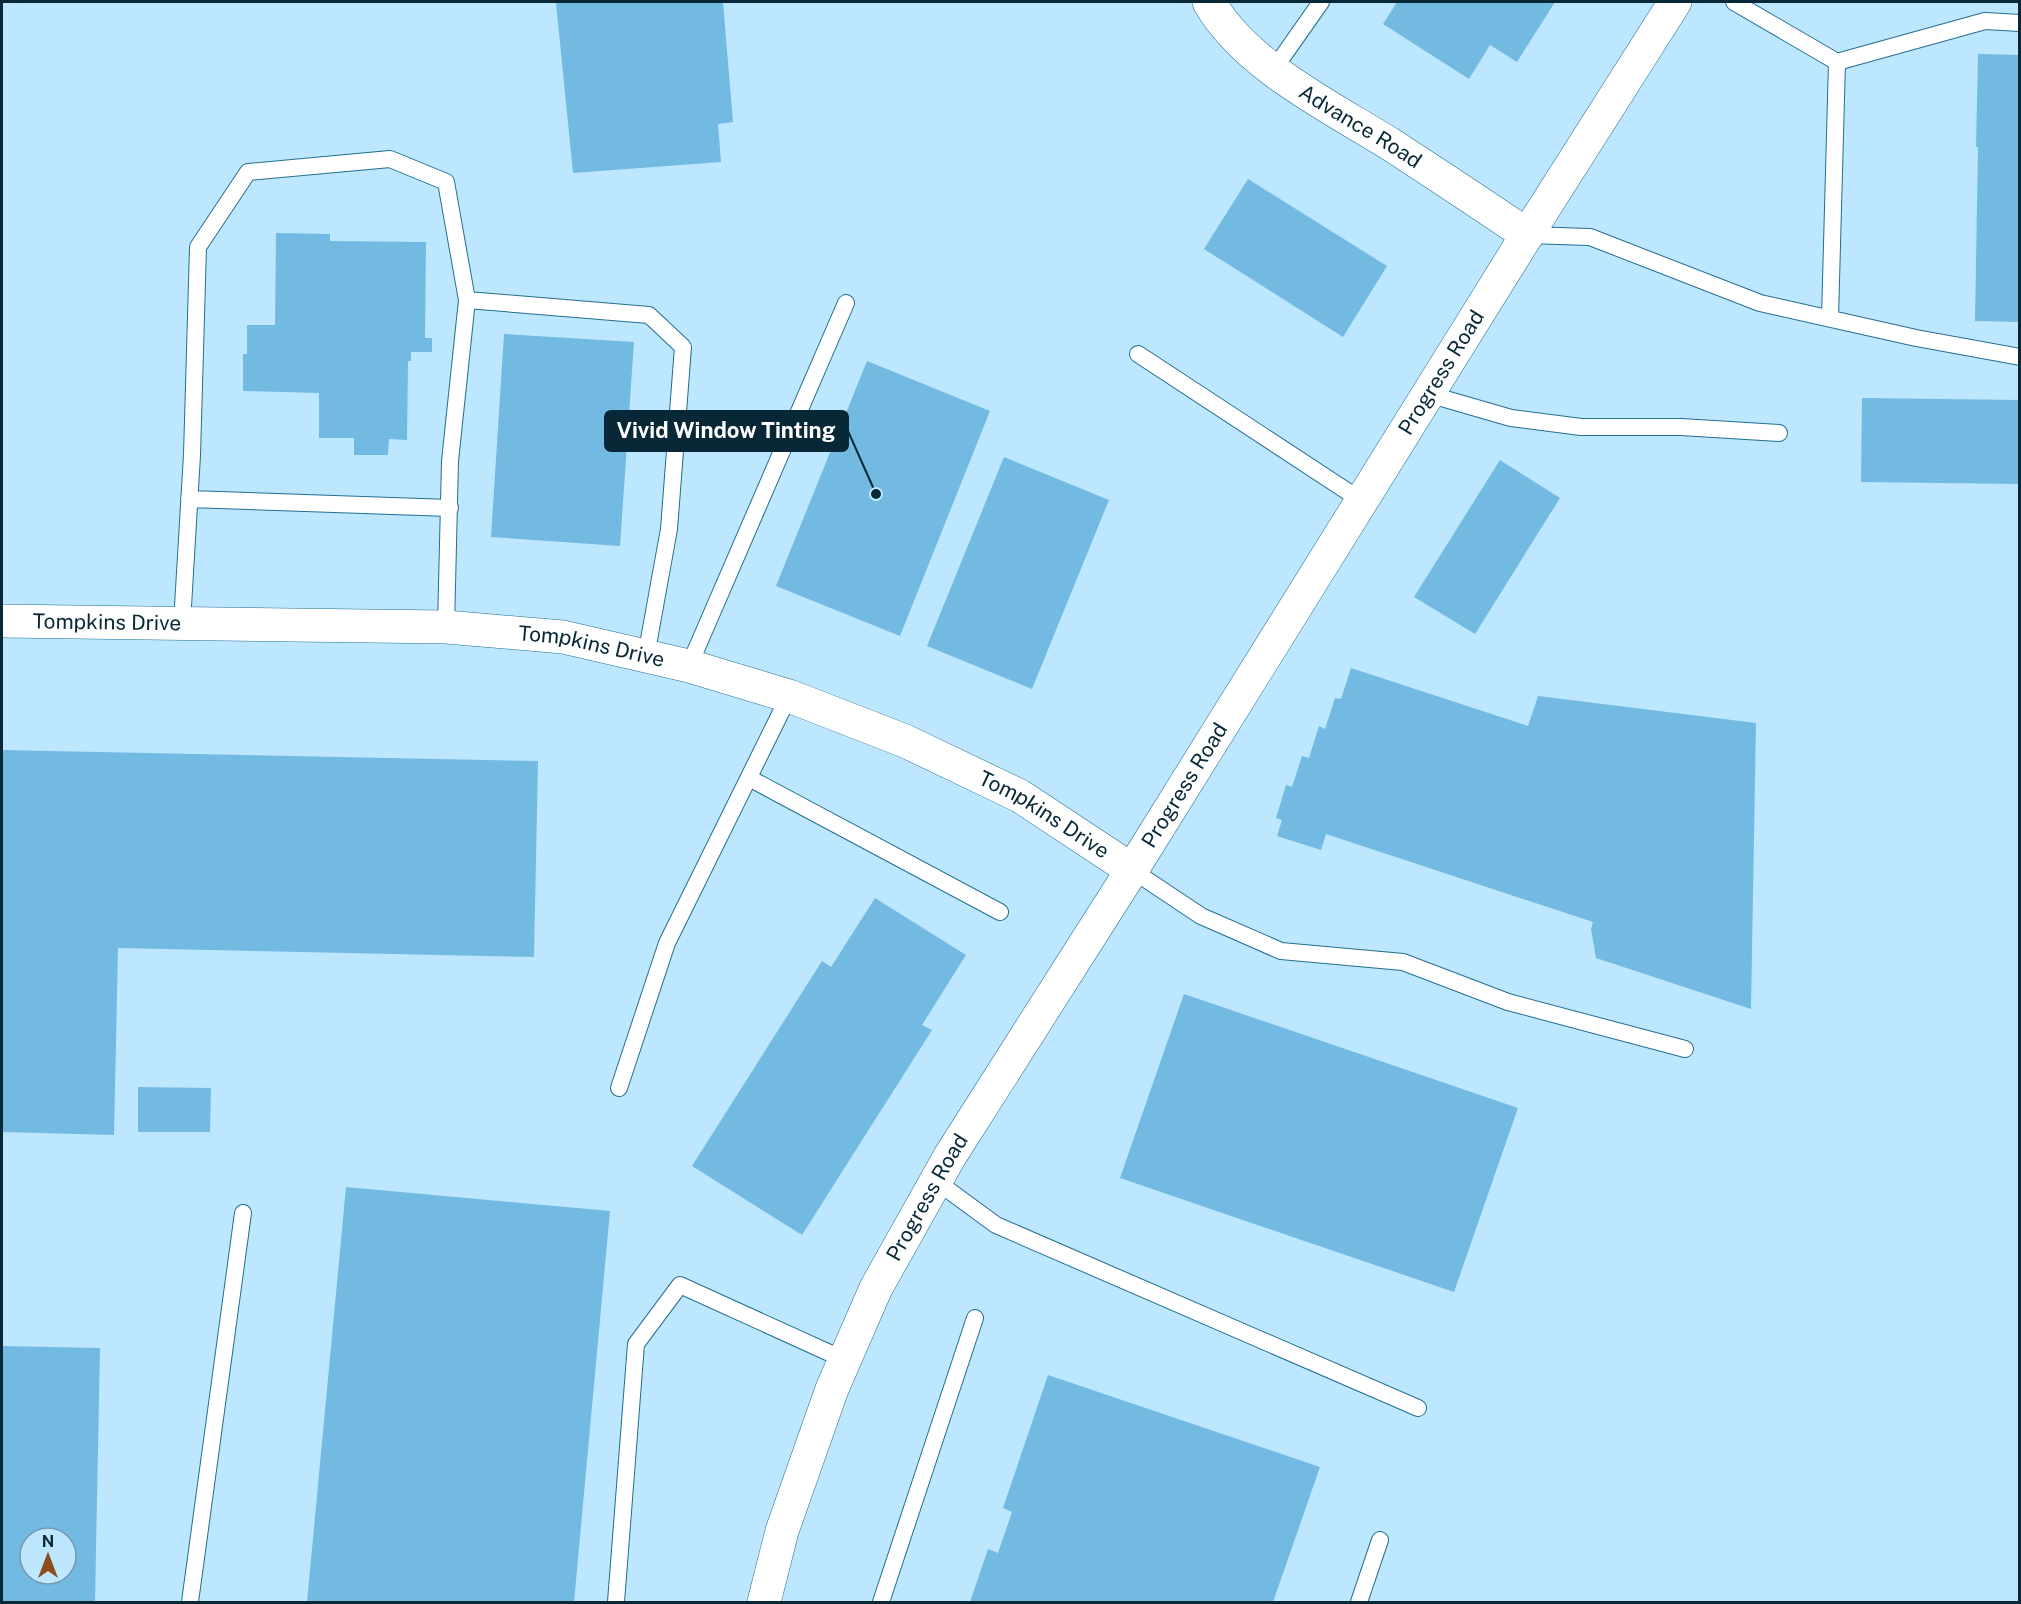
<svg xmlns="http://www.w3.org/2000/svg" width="2021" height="1604" viewBox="0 0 2021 1604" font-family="'Public Sans',sans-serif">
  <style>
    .building { fill: #73bae2; fill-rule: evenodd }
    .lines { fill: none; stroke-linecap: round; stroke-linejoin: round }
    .lane-casing { stroke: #236e92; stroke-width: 18 }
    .street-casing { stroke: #236e92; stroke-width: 34 }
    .lane { stroke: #fff; stroke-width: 16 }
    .street { stroke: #fff; stroke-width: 33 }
    .labels { text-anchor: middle; stroke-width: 4.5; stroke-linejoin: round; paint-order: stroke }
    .street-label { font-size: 21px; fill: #092837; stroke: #bde6ff }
    .leader { fill: none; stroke: #092837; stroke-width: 2 }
    .callout-dot { fill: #092837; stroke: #bde6ff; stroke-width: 2 }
    .callout { fill: #092837; stroke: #092837; stroke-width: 2 }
    .callout-label { font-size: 22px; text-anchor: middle; font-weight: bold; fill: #fff }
  </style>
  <rect width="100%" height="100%" fill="#bde6ff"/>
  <path class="building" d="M568,2h155l10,120 -15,2 3,38 -148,11 -17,-170z
    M1397,2h158l-38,60 -27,-17 -21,34 -86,-55z
    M1978,54l42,1v267l-45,-1 3,-174h-2z
    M1248,179l139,87 -44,71 -139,-88z
    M276,233l54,1v7l96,1 -1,96h7v14h-21v9h-3l-1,79 -18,-1 -1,16h-34v-17h-35v-45l-76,-2v-37h4v-29h28z
    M504,334l130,8 -14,204 -129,-9z
    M867,361l123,50 -90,225 -124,-50z
    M1862,398l158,2v84l-159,-2z
    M1004,457l105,43 -77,189 -105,-43z
    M1500,460l60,38 -85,136 -61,-37z
    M1351,668l177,58 10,-30 218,27 -5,286 -155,-51 -5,-29 2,-7 -267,-88 -5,16 -44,-14 5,-16 -6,-2 10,-33 6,2 10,-31 7,2 10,-32 6,3 10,-31 6,1z
    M2,750l536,11 -4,196 -416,-9 -4,187 -112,-3z
    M875,898l91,57 -44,70 10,5 -130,205 -110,-69 130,-205 9,6z
    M1184,994l334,114 -64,184 -334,-114z
    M138,1087l73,1 -1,44h-72z
    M346,1187l264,24 -36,391h-267z
    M2,1346l98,2 -5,254h-93zM30,1538h36v36h-36z
    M1048,1375l272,92 -47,135h-303l18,-53 10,4 14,-41 -9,-4z"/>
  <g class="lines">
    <defs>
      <path id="lane" d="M1734,2l103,60 148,-41 35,2
        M1274,69l47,-67
        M1527,235l63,2 170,66 156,35 104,19
        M1830,318l7,-256
        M1138,354l224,147
        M1428,394l83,24 70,9h100l98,6
        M189,499l261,9
        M182,623l10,-168 6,-208 50,-75 142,-13 56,23 21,118
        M446,627l4,-166 17,-161 182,15 34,32 -14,182 -23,127
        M689,666l157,-363
        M749,778l251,134
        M1132,870l69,46 80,35 122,11 105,40 177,47
        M619,1088l48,-145 122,-247
        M936,1181l60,44 422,183
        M190,1602l53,-389
        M616,1602l20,-258 44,-59 165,75
        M881,1602l94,-284
        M1359,1602l21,-62"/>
      <g id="street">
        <path id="s1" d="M1209,2c36,63 120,104 181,142 46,30 92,60 137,91"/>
        <path id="s2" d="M2,621l444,6 117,10 126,29 100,30 116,45 115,55 112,74"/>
        <path id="s3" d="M764,1602l18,-71 50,-142 44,-101 74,-132 182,-286 395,-635 148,-233"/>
      </g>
    </defs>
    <use href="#lane" class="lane-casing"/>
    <use href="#street" class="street-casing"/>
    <use href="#lane" class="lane"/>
    <use href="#street" class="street"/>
  </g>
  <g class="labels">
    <g class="street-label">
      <text dy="7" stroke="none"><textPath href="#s1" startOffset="198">Advance Road</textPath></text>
      <text dy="7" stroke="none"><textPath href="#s3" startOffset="1410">Progress Road</textPath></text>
      <text dy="7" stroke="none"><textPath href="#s2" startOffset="105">Tompkins Drive</textPath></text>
      <text dy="7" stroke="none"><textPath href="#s2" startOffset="591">Tompkins Drive</textPath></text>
      <text dy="7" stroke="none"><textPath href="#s3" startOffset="924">Progress Road</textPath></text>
      <text dy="7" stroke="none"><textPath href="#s2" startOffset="1077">Tompkins Drive</textPath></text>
      <text dy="7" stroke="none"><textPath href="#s3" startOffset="438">Progress Road</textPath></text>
    </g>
  </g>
  <path class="leader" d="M876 494L848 431"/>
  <circle class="callout-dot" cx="876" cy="494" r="6"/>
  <rect class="callout" x="605" y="411" width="243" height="40" rx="6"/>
  <g class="callout-label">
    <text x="726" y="438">Vivid Window Tinting</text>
  </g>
  <rect width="2021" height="1604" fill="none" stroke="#092837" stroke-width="6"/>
  <g transform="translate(48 1556)"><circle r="28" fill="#bde6ff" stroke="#759aaf" stroke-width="1.5"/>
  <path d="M0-4.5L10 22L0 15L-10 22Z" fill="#8d4c18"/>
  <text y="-9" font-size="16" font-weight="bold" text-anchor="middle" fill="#092837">N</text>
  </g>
</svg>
